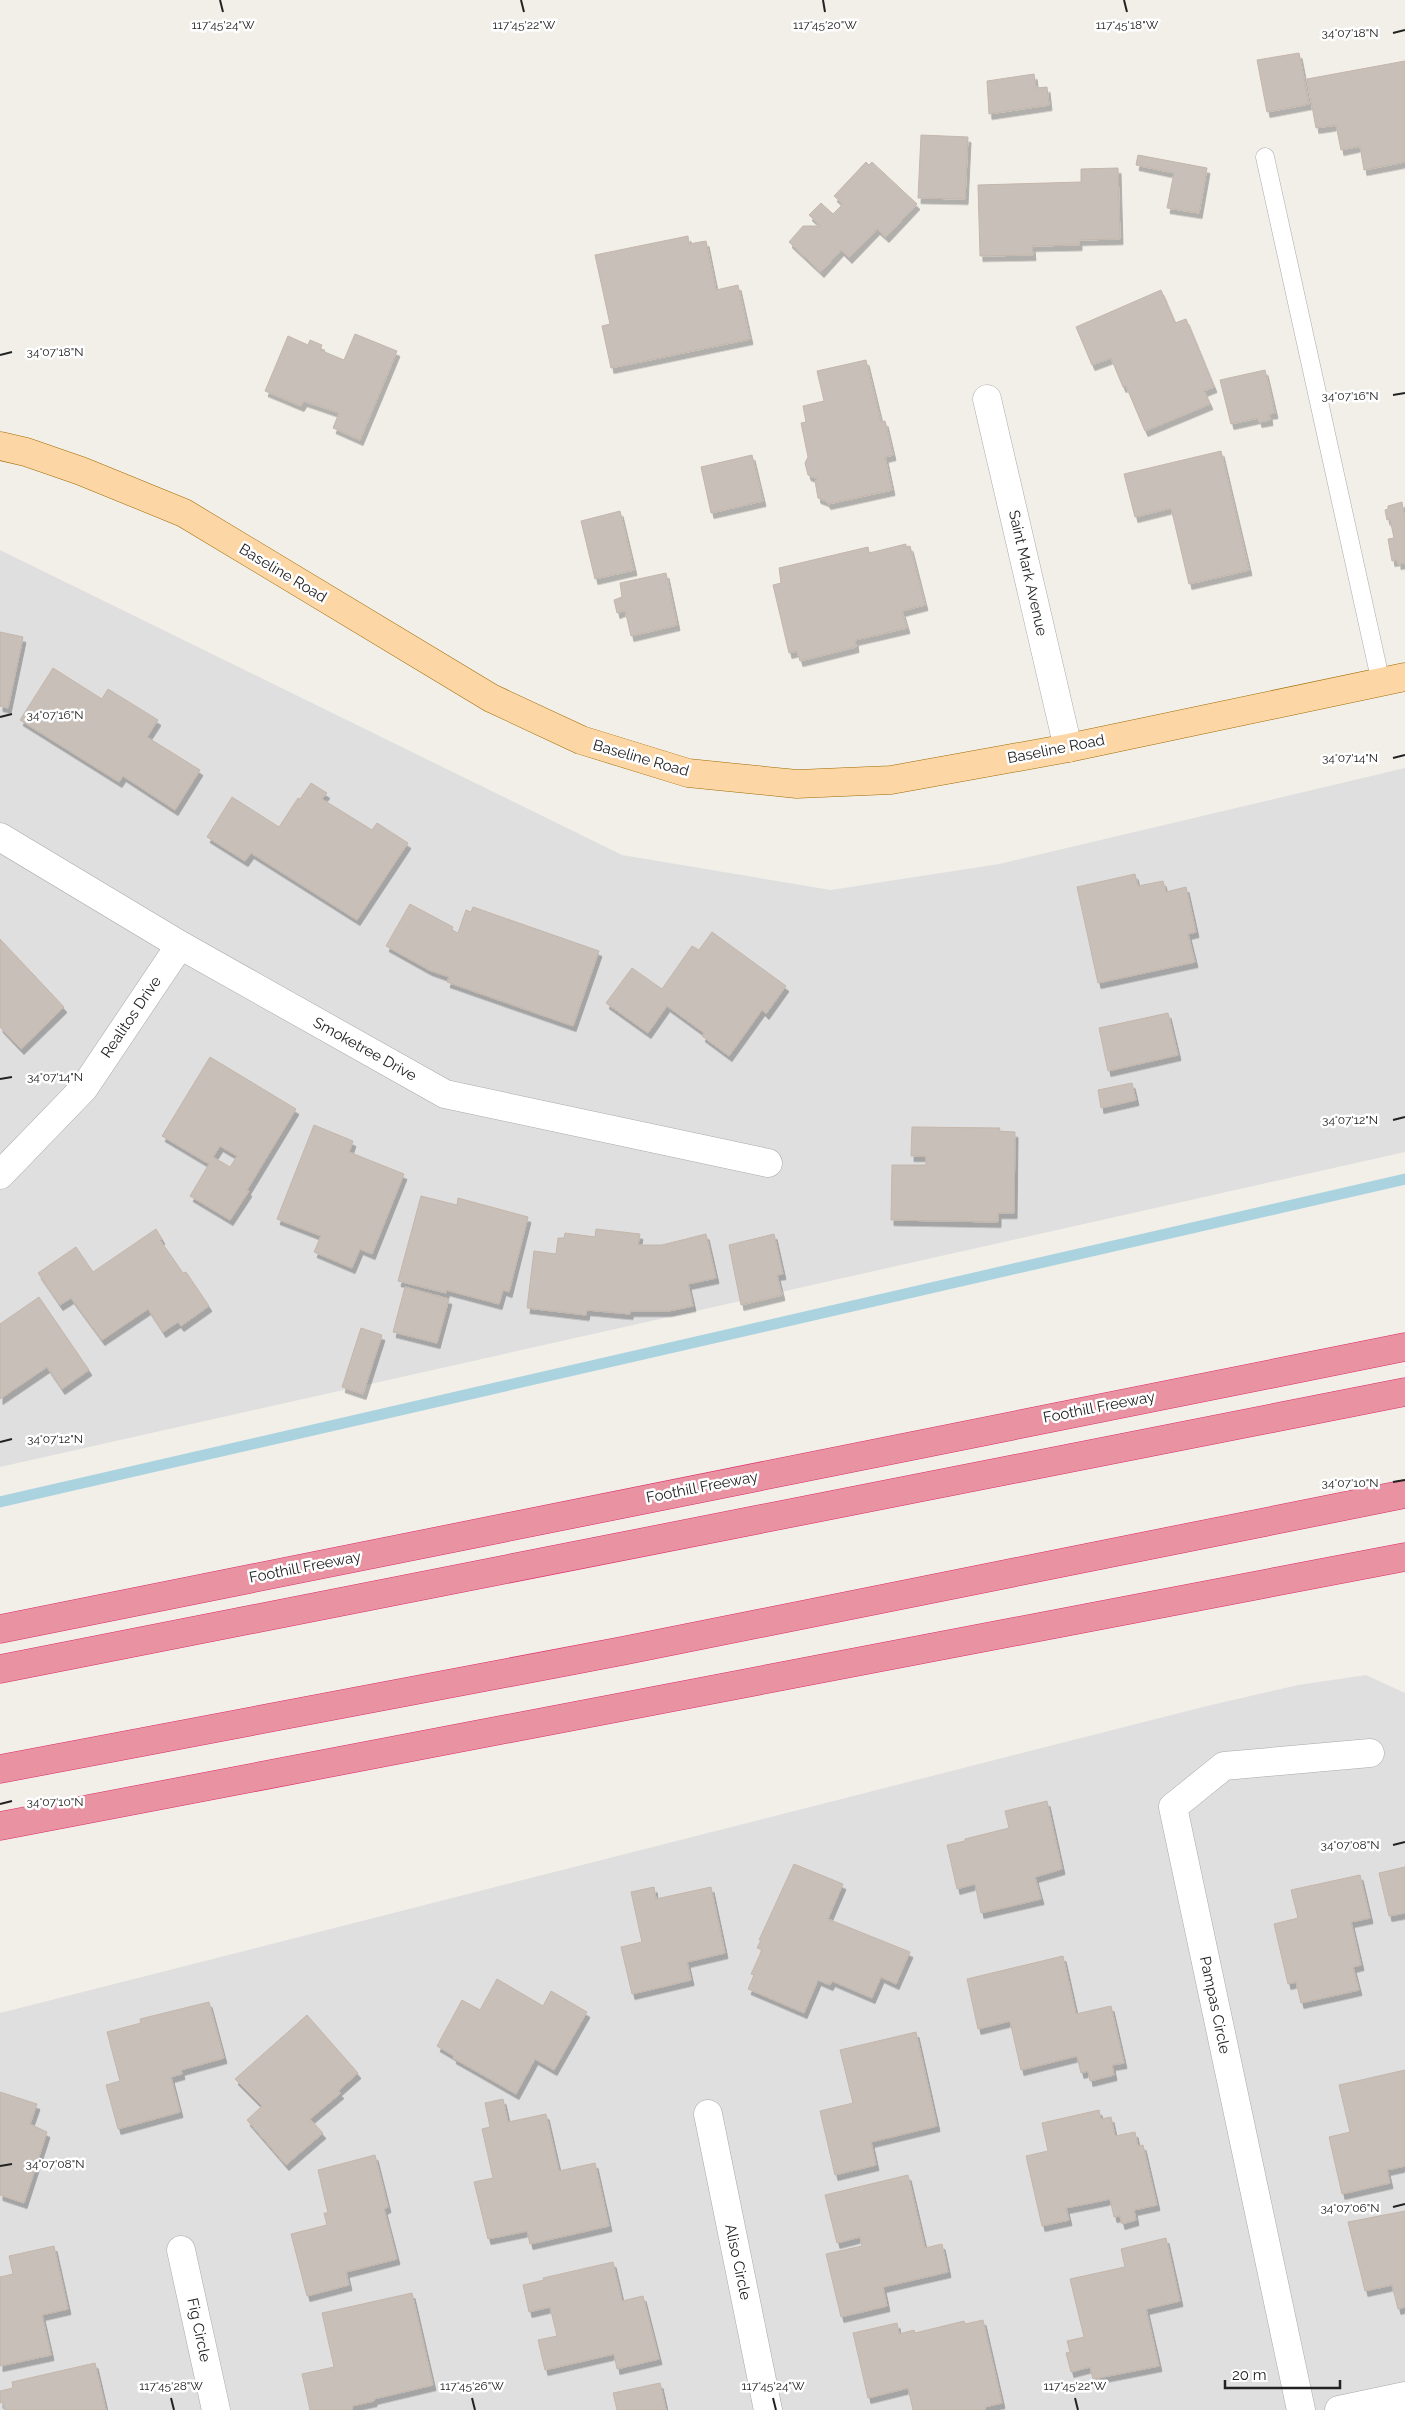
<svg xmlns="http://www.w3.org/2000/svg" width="1405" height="2410" viewBox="0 0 1405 2410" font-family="Raleway,sans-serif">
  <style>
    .residential { fill: #e0dfdf }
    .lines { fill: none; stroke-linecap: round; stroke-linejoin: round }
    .stream { stroke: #aad3df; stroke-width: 11 }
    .building { fill: #c7bfb8; stroke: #c4b6ab; fill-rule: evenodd; filter: url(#shadow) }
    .service-casing { stroke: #a9a9a9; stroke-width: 19 }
    .minor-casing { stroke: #a9a9a9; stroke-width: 29 }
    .primary-casing { stroke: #a06b00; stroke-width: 29 }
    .motorway-casing { stroke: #dc2a67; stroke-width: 29 }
    .service { stroke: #fff; stroke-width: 18 }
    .minor { stroke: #fff; stroke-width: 28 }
    .primary { stroke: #fcd6a4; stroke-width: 28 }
    .motorway { stroke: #e892a2; stroke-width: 28 }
    .ticks { fill: none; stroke: #222; stroke-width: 2 }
    .labels { text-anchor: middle; stroke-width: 5; stroke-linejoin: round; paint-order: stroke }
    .street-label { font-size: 15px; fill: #222; stroke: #fff }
    .ticks-label { font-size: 12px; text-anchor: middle; fill: #222; stroke: #fff; stroke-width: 5; stroke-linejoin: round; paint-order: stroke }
  </style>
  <defs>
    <filter id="shadow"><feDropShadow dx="3" dy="5.5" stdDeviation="0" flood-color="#0004"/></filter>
  </defs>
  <rect width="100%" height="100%" fill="#f2efe9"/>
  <path class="residential" d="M0,550l622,305 209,35 168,-26 406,-96v384l-1405,315z
    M1366,1675l39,18v717h-1405v-397l1207,-307 91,-21z"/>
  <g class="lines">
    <path class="stream" d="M0,1502l1405,-323"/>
  </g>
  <path class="building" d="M1299,53l10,51 -42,8 -10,-52z
    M1405,61v101l-41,8 -4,-24 -19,4 -5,-25 -20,3 -9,-49z
    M1034,74l2,14 11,-1 2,18 -60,9 -2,-33z
    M921,135l47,2 -3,62 -47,-1z
    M1138,155l69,13 -8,45 -32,-5 7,-35 -38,-8z
    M866,162l3,3 3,-3 45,42 -31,33 -9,-8 -28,29 -8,-8 -20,22 -32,-30 14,-16h18l-12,-11 12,-12 12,11 10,-10 -9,-8z
    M1118,168l2,71 -41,1v5l-47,1 1,9 -53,1 -2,-71 103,-3v-13z
    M688,236l1,8 17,-3 10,49 22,-5 12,54 -139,29 -9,-42 8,-2 -15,-69z
    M1161,290l14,33 11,-4 28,68 -10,4 6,13 -65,27 -19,-45 -3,1 -12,-29 -19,7 -16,-38z
    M355,334l42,17 -37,89 -27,-12 6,-15 -35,-12 -3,5 -36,-15 23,-55 20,9 2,-5 12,5 -2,5 24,10z
    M866,360l15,62 4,-1 8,34 -8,2 7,33 -64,14 -2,-3 -8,-3 -3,-17 2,-2 -9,-4 -3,-12 3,-6 -7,-34 5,-1 -3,-16 21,-5 -7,-30z
    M1265,370l10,43 -6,1 1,6 -11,2 -1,-4 -27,6 -11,-44z
    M1221,451l28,119 -60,14 -18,-76 -36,9 -11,-43z
    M752,455l11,46 -52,12 -10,-46z
    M1402,502l3,20v41l-7,1v-4l-6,1 -4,-22 6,-1 -4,-19 -3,1 -2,-10 3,-1v-3z
    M620,511l14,59 -39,9 -14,-58z
    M906,544v3l4,-1 15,59 -23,6 5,17 -52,12 1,7 -56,14 -3,-10 -8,2 -16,-68 8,-2 -2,-15 89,-21 1,6z
    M666,573l11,52 -46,11 -6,-26 -8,3 -3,-13 8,-3 -2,-14z
    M0,632l23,5 -15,71 -8,-2z
    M53,668l49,31 6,-10 50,31 -11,17 53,33 -25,40 -52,-34 -4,6 -99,-62z
    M311,783l16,10 -5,6 50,31 5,-7 31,20 -51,77 -106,-67 -6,8 -38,-24 25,-40 47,30 19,-29 2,1z
    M1135,874l3,12 25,-5 3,11 20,-5 10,45 -8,2 7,28 -97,21 -21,-96z
    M410,904l43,23 -1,3 6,3 8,-23 5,2 2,-5 126,44 -26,75 -126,-44 2,-5 -20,-7 -43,-24z
    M712,932l74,54 -20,28 -4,-4 -33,46 -27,-20 2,-3 -37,-27 -19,27 -42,-30 26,-35 30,21 30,-43 7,4z
    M0,939l64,68 -43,42 -21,-22z
    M1168,1013l10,42 -70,16 -9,-43z
    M210,1057l86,52 -49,81 2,1 -19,29 -40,-24 19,-32 -47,-28zM220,1146l17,10 -7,11 -17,-10z
    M1132,1083l4,17 -35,8 -3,-18z
    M314,1125l39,16 -4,11 55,22 -32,80 -12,-5 -8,19 -38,-16 7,-16 -44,-17z
    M912,1127l88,1 -1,3 16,1 -1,81h-16v9l-107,-2 1,-55h34v-9h-15z
    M421,1196l36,9 1,-7 70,19 -19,75 -6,-2 -4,14 -53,-14v3l-48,-12z
    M156,1229l6,10 -2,1 23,33 3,-1 23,34 -28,20 -3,-4 -15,10 -15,-23 -46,31 -31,-42 -11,7 -22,-32 38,-26 17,25z
    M596,1229l44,5 -2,11h24l44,-11 10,44 -28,6 5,22 -24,5h-39v3l-43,-4 -1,5 -59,-7 7,-57 22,3 2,-16h6l1,-5 30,4z
    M774,1234l9,40 -6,1 5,20 -41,10 -12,-60z
    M405,1287l44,12 -12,44 -44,-11z
    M39,1297l50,73 -27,19 -15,-22 -47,32v-75z
    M361,1328l21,7 -19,59 -21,-7z
    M1047,1801l15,68 -27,8 6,22 -60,14 -6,-29 -18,5 -10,-44 18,-4v-2l44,-11 -4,-17z
    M794,1864l49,20 -15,35 82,33 -14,32 -15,-7 -9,21 -40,-17 -2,4 -12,-5 -14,33 -56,-24 6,-14 -3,-1 11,-24 -5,-2 4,-8h-2z
    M1405,1867v46l-16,3 -10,-43z
    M1360,1875l10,43 -19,4 10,43 -8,2 6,23 -58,13 -5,-21 -8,2 -14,-60 24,-6 -7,-28z
    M654,1887l2,12 55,-12 14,66 -38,9 4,18 -59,14 -11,-47 21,-5 -11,-50z
    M1063,1956l13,58 35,-8 13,57 -12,2 2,10 -24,6 -2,-10 -7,2 -4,-17 -56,14 -11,-49 -32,8 -11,-50z
    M497,1979l46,27 8,-15 36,21 -33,58 -19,-11 -19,35 -63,-36 1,-2 -17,-10 25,-46 18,10z
    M209,2002l15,56 -43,12 1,4 -11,3 9,35 -62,17 -12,-44 14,-4 -13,-49 34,-9 -1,-4z
    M307,2015l51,58 -20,18 3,2 -31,26 13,14 -37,32 -39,-45 15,-14 -27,-27z
    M916,2032l21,94 -66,16 5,23 -41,10 -15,-64 33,-8 -13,-53z
    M1405,2070v96l-18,4 3,13 -48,11 -13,-57 21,-5 -11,-47z
    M0,2092l37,12 -7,20 17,8 -23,71 -24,-8z
    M503,2099l5,23 38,-8 13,57 36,-8 14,63 -79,18 -3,-13 -39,8 -14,-57 19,-4 -11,-49 8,-2 -5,-24z
    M1099,2110l2,9 10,-2 4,19 20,-4 3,14 5,-1 14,60 -23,5 2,10 -14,4 -2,-8 -6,1 -4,-18 -44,9 3,12 -27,6 -16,-70 22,-5 -6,-28z
    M375,2155l13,52 -4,2 13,50 -51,13 3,13 -42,11 -16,-62 36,-9 -3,-12h4l-10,-43z
    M908,2175l17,73 17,-4 6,28 -65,15 4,19 -46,11 -15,-63 36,-8 -2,-9 -23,6 -12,-48z
    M1405,2211v96l-7,2 -6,-24 -27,6 -17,-69z
    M1166,2238l14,63 -34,8 13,57 -66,13 -3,-12 -19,5 -5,-19 4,-1 -3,-11 17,-4 -14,-58 55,-12 -4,-18z
    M54,2246l14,63 -26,6 9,40 -51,11v-89l13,-3 -4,-18z
    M613,2262l9,39 21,-5 16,63 -42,10 -3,-15 -69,16 -7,-30 19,-4 -7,-29 -21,5 -6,-27 21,-5 -1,-2z
    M412,2293l21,92 -59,14v2l-22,5v4h-42l-8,-36 32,-7 -12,-54z
    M983,2320l19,83 -17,4v3h-72l-5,-22 -40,10 -15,-65 44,-10 2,11 15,-4 1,3 49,-12 1,3z
    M95,2363l11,47h-101l-2,-8 -3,1v-12l13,-3 -1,-6z
    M660,2383l6,27h-49l-4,-17z"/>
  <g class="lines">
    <defs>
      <path id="service" d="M1265,157l116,526"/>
      <path id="minor" d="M987,399l81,349
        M0,837l180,108 265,149 323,69
        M0,1175l84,-87 96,-143
        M708,2114l60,296
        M181,2250l35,160
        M1301,2410l-128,-603 51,-41 146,-13
        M1339,2410l66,-14"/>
      <path id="primary" d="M0,446l26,6 55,19 103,42 307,185 90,42 107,33 109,11 94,-4 177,-32 337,-71"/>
      <path id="motorway" d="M0,1629l1405,-282
        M0,1669l1405,-277
        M0,1769l622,-118 783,-157
        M0,1826l1405,-269"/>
    </defs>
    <use href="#service" class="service-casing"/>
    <use href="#minor" class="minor-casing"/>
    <use href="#primary" class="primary-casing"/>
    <use href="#motorway" class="motorway-casing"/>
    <use href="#service" class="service"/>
    <use href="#minor" class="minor"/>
    <use href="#primary" class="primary"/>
    <use href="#motorway" class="motorway"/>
  </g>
  <path class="ticks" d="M220,0l3,12M521,0l3,12M823,0l2,12M1124,0l3,12M1393,33l12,-3M0,355l12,-3M1393,395l12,-2M0,717l12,-3M1393,758l12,-3M0,1079l12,-2M1393,1120l12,-3M0,1442l12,-3M1393,1482l12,-2M0,1804l12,-3M1393,1845l12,-3M0,2166l12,-2M1393,2207l12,-3M171,2398l3,12M472,2398l3,12M773,2398l3,12M1075,2398l3,12"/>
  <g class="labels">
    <g class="street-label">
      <text transform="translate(283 573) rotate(31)" y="5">Baseline Road</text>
      <text transform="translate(1028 573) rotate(77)" y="5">Saint Mark Avenue</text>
      <text transform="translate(1056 749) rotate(-11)" y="5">Baseline Road</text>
      <text transform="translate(641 758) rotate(16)" y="5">Baseline Road</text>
      <text transform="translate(131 1017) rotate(-56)" y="5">Realitos Drive</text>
      <text transform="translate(365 1049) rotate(29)" y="5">Smoketree Drive</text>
      <text transform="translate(1099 1407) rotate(-11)" y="5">Foothill Freeway</text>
      <text transform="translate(702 1487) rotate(-11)" y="5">Foothill Freeway</text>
      <text transform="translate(305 1567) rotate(-11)" y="5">Foothill Freeway</text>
      <text transform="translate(1215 2005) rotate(78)" y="5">Pampas Circle</text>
      <text transform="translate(738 2262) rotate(78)" y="5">Aliso Circle</text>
      <text transform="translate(199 2330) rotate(78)" y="5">Fig Circle</text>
    </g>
  </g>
  <g class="ticks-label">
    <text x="223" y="29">117°45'24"W</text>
    <text x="524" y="29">117°45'22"W</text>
    <text x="825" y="29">117°45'20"W</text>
    <text x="1127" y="29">117°45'18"W</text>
    <text x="1350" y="37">34°07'18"N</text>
    <text x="55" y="356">34°07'18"N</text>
    <text x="1350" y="400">34°07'16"N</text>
    <text x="55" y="719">34°07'16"N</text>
    <text x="1350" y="762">34°07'14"N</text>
    <text x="55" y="1081">34°07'14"N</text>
    <text x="1350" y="1124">34°07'12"N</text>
    <text x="55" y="1443">34°07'12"N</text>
    <text x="1350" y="1487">34°07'10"N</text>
    <text x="55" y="1806">34°07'10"N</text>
    <text x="1350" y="1849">34°07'08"N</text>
    <text x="55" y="2168">34°07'08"N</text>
    <text x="1350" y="2212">34°07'06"N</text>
    <text x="171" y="2390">117°45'28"W</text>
    <text x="472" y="2390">117°45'26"W</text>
    <text x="773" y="2390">117°45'24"W</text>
    <text x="1075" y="2390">117°45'22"W</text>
  </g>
  <path d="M1225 2380v8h115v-8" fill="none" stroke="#222222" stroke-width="2.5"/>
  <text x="1232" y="2380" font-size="15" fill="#222222" stroke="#ffffff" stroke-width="4" paint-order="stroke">20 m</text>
</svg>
